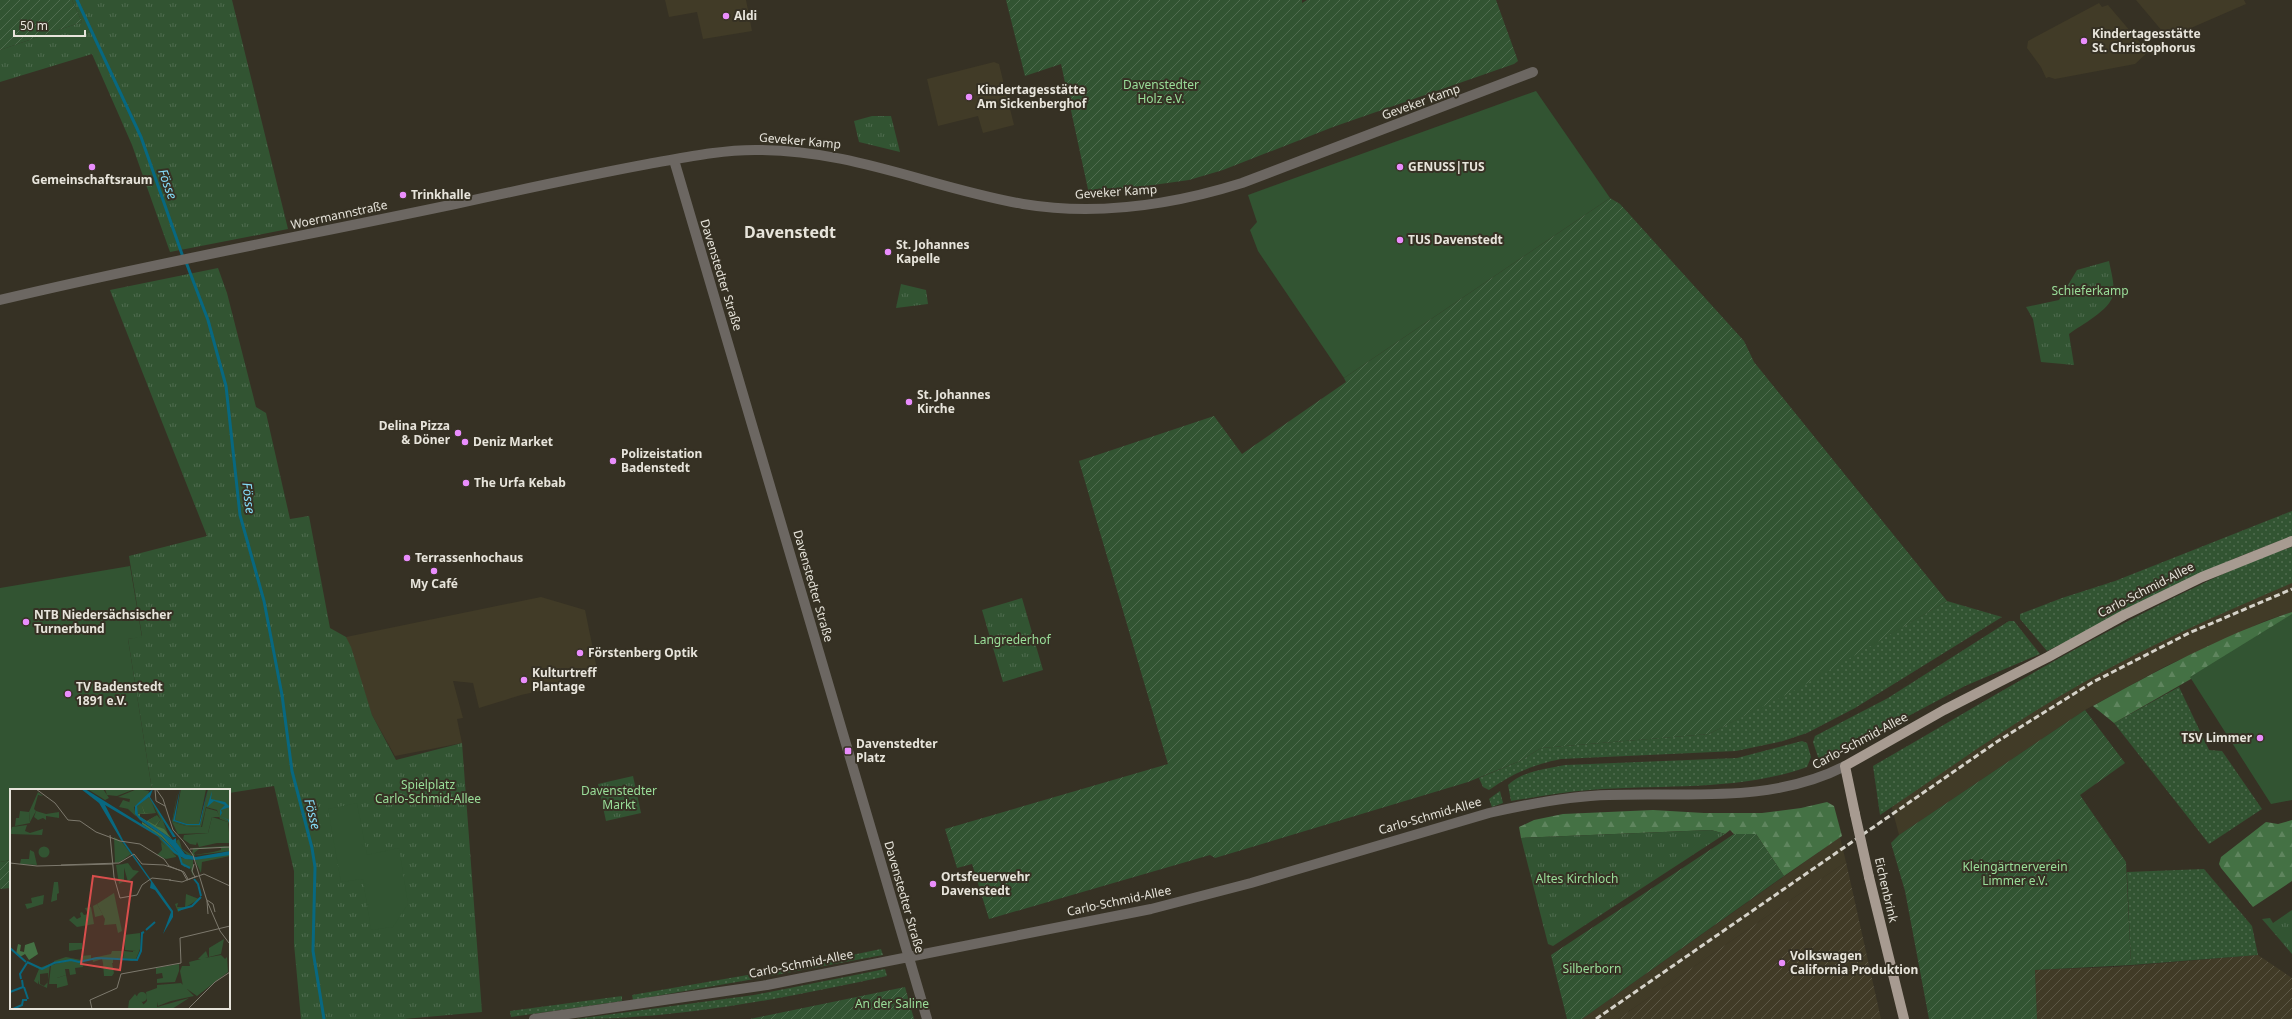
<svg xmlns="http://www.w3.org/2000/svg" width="2292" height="1019" viewBox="0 0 2292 1019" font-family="'Noto Sans',sans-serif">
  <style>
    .built { fill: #413b27 }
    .industrial { fill: url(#industrial-furrows) }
    .grass { fill: url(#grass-dots) }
    .forest { fill: url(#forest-firs) }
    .park { fill: url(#park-tufts) }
    .garden { fill: url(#garden-furrows) }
    .pitch { fill: #325432 }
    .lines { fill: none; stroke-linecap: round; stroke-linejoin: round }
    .stream { stroke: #086880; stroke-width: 3 }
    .minor { stroke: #6c6762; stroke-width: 10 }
    .major { stroke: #a79b91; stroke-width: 10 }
    .rail { stroke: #d5d2c9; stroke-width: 3; stroke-dasharray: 6 3; stroke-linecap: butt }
    .major-bridge { stroke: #a79b91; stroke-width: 10 }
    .poi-dot { fill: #ea8dfd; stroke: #363124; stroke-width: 1.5 }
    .labels { text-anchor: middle; stroke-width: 4; stroke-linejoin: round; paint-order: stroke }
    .poi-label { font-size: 12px; font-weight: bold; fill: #e7e4db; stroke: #363124; text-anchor: start }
    .park-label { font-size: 12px; fill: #9ade99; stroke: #363124 }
    .street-label { font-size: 12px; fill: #e7e4db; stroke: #363124 }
    .water-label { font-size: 13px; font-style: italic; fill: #86ddfa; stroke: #363124 }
    .district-label { font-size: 16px; font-weight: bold; fill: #e7e4db; stroke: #363124 }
    .inset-river { fill: none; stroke: #086880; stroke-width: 2 }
    .inset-road { fill: none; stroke: #7d796d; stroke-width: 1 }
    .view { fill: #d94e4c; fill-opacity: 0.15; stroke: #d94e4c; stroke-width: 2 }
    .inset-edge { fill: none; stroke: #e7e4db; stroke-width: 2 }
  </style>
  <defs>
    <pattern id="industrial-furrows" width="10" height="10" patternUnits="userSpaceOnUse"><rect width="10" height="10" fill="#413b27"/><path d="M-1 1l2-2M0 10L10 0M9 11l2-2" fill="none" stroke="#5c5746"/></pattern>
    <pattern id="grass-dots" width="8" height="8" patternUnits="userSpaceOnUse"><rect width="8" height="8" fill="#325432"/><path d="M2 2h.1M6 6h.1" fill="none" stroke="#506c4f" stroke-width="1.8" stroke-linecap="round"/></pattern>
    <pattern id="forest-firs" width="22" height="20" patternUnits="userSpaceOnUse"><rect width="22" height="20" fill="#447144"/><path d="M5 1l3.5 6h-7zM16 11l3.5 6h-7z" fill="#5f855e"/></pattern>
    <pattern id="park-tufts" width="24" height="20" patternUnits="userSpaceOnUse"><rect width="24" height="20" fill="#325432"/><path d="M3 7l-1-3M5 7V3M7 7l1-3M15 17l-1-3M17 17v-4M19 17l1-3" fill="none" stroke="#506c4f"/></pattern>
    <pattern id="garden-furrows" width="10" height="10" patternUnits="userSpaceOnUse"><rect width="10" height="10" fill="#325432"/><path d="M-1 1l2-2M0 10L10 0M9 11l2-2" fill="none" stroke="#506c4f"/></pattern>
  </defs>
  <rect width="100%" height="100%" fill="#363124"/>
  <path class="built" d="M665,0h81l6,31 -49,8 -6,-27 -28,5z
    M2136,0h108l2,4 -78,34z
    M2099,3l3,4 6,-2 40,47 -13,12 -80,15 -6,-2 -3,1 -5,-11 -14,-19 1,-7z
    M994,62l5,2 15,61 -31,8 -5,-17 -40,10 -11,-47z
    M2292,578v34l-27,9 -99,45 -81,44 -186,125 -10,-38 128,-89z
    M541,597l44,13 12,59 -37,8 2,9 -41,9 -42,13 -6,-25 -20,-2 10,37 -6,1 5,24 -67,13 -23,-41 -26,-78z
    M1840,837l6,25 -228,157h-36z"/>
  <path class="industrial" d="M1846,862l35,157h-263z
    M2258,955l34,23v41h-255l-2,-49 82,-3z"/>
  <path class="grass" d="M2292,511v25l-59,23 -186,92 -27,-32v-5l42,-16 53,-17z
    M2292,547v36c-73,31 -145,63 -213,102 -69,39 -133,86 -199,130l-7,-49c95,-55 190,-113 288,-162 43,-21 86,-43 131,-57z
    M1947,601l55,16 -147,91 -48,25 -24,8 -47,10 -175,8c-29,6 -47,14 -72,31l-6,-3 -4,-9 41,-17 21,-13 168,-14 90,-47z
    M2009,621h5l26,33 -75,32 -145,77 -7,-21 2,-6 73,-38z
    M2179,687l30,63 13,1 40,58 -53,35 -95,-121z
    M1802,741l5,2 4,14 -4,10c-70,25 -144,17 -217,23 -27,2 -53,7 -79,11l-3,-16c15,-14 37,-16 57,-20l172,-7z
    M1500,791l3,12 -11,4 -3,-8z
    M2204,869l48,57 6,29 -127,10 -4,-93z
    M881,949l2,6 -113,21 -1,-4z
    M885,969l2,7c-102,22 -206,43 -311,43l178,-24z
    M759,973l1,5 -127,22 -1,-5z
    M622,996v5l-111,16 -1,-6z"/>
  <path class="forest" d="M2292,612v30l-75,22 -103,59 -21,-17c64,-35 130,-71 199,-94z
    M1827,802l7,4 8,30 -58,40 -28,-42h-22l-4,-4 -5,4 -14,-4 -190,8 -2,-11 15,-7 29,-6 90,-4 51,3h58l39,-5z
    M2292,820v61l-39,26 -32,-39 -2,-4 2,-7 45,-35 12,2z"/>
  <path class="park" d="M72,0h160l56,229 -118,23 -38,-107 -40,-91 -92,28v-32l82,-28z
    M872,116h19l9,36 -41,-10 -5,-21z
    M2109,261c2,11 6,23 4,34 -3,15 -32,30 -44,39l5,31 -33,-3 -8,-43 -7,-12 33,-7 18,-30z
    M218,268l9,25 29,114 10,6 24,106 19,-3 21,112 16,9 5,10 21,68 24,45 66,-17 20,269 -78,7h-103l-7,-75v-73l-20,-85 -45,7v-3h-77l-24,-151 14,-3 -13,-80 78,-20 -97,-246z
    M901,284l25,6 2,14 -32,4z
    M1022,598l21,72 -40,12 -21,-72z
    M633,776l8,37 -35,8 -8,-37z
    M1711,830l14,4 -172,112 -5,-2 -27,-106z
    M2292,910v44l-30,-35 8,-1 3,5z"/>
  <path class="garden" d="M0,0h72l10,22 -82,28z
    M1006,0h296v3l5,-3h189l22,61 -4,3 -181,63 -110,43 -34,10 -100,14 -28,-130 -36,12z
    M1610,198l10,6 124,137 10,21 193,239 -148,87 -90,46 -168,14 -21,13 -52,21 -253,76 -5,-3 -221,64 -17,-55 -15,4 -12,-39 223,-65 -89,-303 135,-45 28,38 104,-72 -2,-4z
    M2085,710l40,53 -45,32 46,67 5,103 -96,5 2,49h-108l-24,-128 -14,-48 8,-8z
    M1734,834h22l28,42 -202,143h-15l-16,-64z
    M11,860v28l-11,1v-27z
    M905,987l9,32h-164z"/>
  <path class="pitch" d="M1536,91l74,107 -266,180 -86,-127 -8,-21 7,-8 -9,-27z
    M130,566l12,71 -14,2 24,151h-141v70l-11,2v-274z
    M2292,614v186l-21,4 -81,-127z
    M357,803l10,52 32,-7 9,56 -15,23 -22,3 -8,-51 -22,3 -13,-73z"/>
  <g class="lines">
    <path class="stream" d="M77,0l64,137 42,120
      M186,262l22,58 18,66 14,129 24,86 18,94 10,76 20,77 3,19 -2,84 11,68"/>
    <path class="minor" d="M674,160l253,859
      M0,300c150,-36 303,-64 455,-96 64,-14 128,-28 193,-40 35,-6 71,-14 107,-14 96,-1 176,38 268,54 73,12 149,1 219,-21l291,-111
      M534,1019l233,-34 384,-76 100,-26 238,-70c39,-9 79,-17 120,-18 79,-3 162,9 236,-29"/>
    <path class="major" d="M1855,814l-10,-48 99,-56 104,-53 76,-42 78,-38 90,-36
      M1869,877l35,142"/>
    <path class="rail" d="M1596,1019l402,-278 95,-59 96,-49 103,-44"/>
    <path class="major-bridge" d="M1855,814l14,63"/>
  </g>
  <g class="poi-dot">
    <circle cx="726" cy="16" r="4"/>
    <circle cx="2084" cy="41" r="4"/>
    <circle cx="969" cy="97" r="4"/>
    <circle cx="92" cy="167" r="4"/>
    <circle cx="1400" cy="167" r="4"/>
    <circle cx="403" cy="195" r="4"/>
    <circle cx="1400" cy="240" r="4"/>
    <circle cx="888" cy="252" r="4"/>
    <circle cx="909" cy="402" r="4"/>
    <circle cx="458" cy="433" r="4"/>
    <circle cx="465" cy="442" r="4"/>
    <circle cx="613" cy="461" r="4"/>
    <circle cx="466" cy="483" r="4"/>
    <circle cx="407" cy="558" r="4"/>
    <circle cx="434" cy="571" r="4"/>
    <circle cx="26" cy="622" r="4"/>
    <circle cx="580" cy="653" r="4"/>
    <circle cx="524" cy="680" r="4"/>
    <circle cx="68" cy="694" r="4"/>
    <circle cx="2260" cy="738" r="4"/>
    <rect x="844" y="747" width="8" height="8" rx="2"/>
    <circle cx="933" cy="884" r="4"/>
    <circle cx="1782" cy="963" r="4"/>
  </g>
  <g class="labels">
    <g class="poi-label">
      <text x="734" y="20">Aldi</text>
      <text x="2092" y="38">Kindertagesstätte<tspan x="2092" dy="14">St. Christophorus</tspan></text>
      <text x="977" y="94">Kindertagesstätte<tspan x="977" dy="14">Am Sickenberghof</tspan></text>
      <text x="1408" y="171">GENUSS|TUS</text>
      <text x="92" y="184" text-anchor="middle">Gemeinschaftsraum</text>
      <text x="411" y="199">Trinkhalle</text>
      <text x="1408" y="244">TUS Davenstedt</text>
      <text x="896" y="249">St. Johannes<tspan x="896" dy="14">Kapelle</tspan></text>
      <text x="917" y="399">St. Johannes<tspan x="917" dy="14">Kirche</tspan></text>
      <text x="450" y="430" text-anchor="end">Delina Pizza<tspan x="450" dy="14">&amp; Döner</tspan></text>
      <text x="473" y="446">Deniz Market</text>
      <text x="621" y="458">Polizeistation<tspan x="621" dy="14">Badenstedt</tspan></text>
      <text x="474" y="487">The Urfa Kebab</text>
      <text x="415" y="562">Terrassenhochaus</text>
      <text x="434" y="588" text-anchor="middle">My Café</text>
      <text x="34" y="619">NTB Niedersächsischer<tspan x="34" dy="14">Turnerbund</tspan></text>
      <text x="588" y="657">Förstenberg Optik</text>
      <text x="532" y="677">Kulturtreff<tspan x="532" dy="14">Plantage</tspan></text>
      <text x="76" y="691">TV Badenstedt<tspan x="76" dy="14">1891 e.V.</tspan></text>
      <text x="2252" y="742" text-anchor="end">TSV Limmer</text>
      <text x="856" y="748">Davenstedter<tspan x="856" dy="14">Platz</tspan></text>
      <text x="941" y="881">Ortsfeuerwehr<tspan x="941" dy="14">Davenstedt</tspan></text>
      <text x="1790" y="960">Volkswagen<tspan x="1790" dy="14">California Produktion</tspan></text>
    </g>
    <g class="park-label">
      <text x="1161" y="89">Davenstedter<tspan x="1161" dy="14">Holz e.V.</tspan></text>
      <text x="2090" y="295">Schieferkamp</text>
      <text x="1012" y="644">Langrederhof</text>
      <text x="428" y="789">Spielplatz<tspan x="428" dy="14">Carlo-Schmid-Allee</tspan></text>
      <text x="619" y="795">Davenstedter<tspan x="619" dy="14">Markt</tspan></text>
      <text x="2015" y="871">Kleingärtnerverein<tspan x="2015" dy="14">Limmer e.V.</tspan></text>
      <text x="1577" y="883">Altes Kirchloch</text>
      <text x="1592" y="973">Silberborn</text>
      <text x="892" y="1008">An der Saline</text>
    </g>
    <g class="street-label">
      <text transform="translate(1421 102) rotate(-20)" y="4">Geveker Kamp</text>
      <text transform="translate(800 141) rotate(5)" y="4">Geveker Kamp</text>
      <text transform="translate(1116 192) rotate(-4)" y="4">Geveker Kamp</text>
      <text transform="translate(339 215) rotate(-12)" y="4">Woermannstraße</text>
      <text transform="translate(721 275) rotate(73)" y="4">Davenstedter Straße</text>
      <text transform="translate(813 586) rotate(74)" y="4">Davenstedter Straße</text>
      <text transform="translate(2146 590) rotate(-27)" y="4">Carlo-Schmid-Allee</text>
      <text transform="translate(1860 741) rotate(-28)" y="4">Carlo-Schmid-Allee</text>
      <text transform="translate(1430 816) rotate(-16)" y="4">Carlo-Schmid-Allee</text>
      <text transform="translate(1886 890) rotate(77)" y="4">Eichenbrink</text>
      <text transform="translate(904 897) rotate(74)" y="4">Davenstedter Straße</text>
      <text transform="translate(1119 901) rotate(-12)" y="4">Carlo-Schmid-Allee</text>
      <text transform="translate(801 964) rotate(-11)" y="4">Carlo-Schmid-Allee</text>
    </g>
    <g class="water-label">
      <text transform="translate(168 184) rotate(70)" y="5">Fösse</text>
      <text transform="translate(249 498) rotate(83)" y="5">Fösse</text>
      <text transform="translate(313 814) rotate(76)" y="5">Fösse</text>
    </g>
    <g class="district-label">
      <text x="790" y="238">Davenstedt</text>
    </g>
  </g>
  <g transform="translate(10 789)">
    <rect width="220" height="220" fill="#363124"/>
    <path d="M93,0l6,9 -4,2 -16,-10zM95,0h30l-18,7 -10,-1zM127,0l12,2 -1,5 -14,11 2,9 7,7 -15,-14 2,-10 -12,-2zM28,3l5,4 -5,-1 -4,14 2,2 -6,11 -1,-10zM139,8l22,35 2,4 -10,-15 5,13 -12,-8 5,-6 -6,5 -7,-4 9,-6 4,5 -9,-17 4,10h-11l-4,-10 3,10 -7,1v-9zM176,105l13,5 -21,13 -3,-8 3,-1 -1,4h8zM17,174l12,5 11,-4 -3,24 -8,-4v-4l-1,4 -4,-3 5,-12zM38,184v9l-4,4 -4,-2v-10z" fill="#325432" fill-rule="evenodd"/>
    <path d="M131,14l4,10h11l-16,1v3l7,4 10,-6 -9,6 7,4 5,-5 -4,6 8,3 8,10 -34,-23v-2l6,-1zM132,33l20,13 16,18 -17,-16 -19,-13zM24,153l4,12 -9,6 -4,-6 -5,3 -4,-3 2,-10 3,1 -1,6 4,1 1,-7z" fill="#447144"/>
    <path d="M10,22l9,1 1,11 -15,3 1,-8h3zM20,61l4,2 3,13 -17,-1 1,-5h8zM214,150l-3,15 -12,3v-9zM56,186l2,10 -11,3v-10z" fill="#325432"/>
    <path d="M168,0l-5,32 13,4h14l8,-36h22v37l-2,-4 -8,-3 -3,-9 -11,-3 -5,20 -15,-1 -14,-4zM26,22l10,3 13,-2v6l-13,-2v4l-3,-2 -5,2 -4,-3zM121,30l29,19 22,20 11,2v16l-3,-9h-6l-6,-11 -10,-6 -10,-13zM17,36l-2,6 5,2 13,-4 -1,6 -32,-1 2,-7zM169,50l3,10 10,6 1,-7 32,-2 5,1v4l-41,5 -11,-10 -2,-5zM211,58v3l-8,2 -18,3 -1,-2 5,-4zM208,66h12v1l-28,6 -1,11 -6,-13zM118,74l5,7 6,1 -11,11 -5,-18zM102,162h10v7h-9v5h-10l-1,-4 -9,3 -1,-4 19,-4zM114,162l9,1v7h3l-4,2 -9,-2zM81,166v4l-8,2 1,5 -2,-4 -11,-2 -17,3v-2l12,-4 15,3v-4zM125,205l10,12 -1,3h-16l1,-8z" fill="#325432" fill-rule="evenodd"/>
    <path d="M171,0h25l-7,35h-13l-11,-4zM202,28l16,5 2,21h-13l-18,4 -2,-5 -1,3 -6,-1 -7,-5 1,-4 24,-2zM104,48l8,5 9,12 -11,8 -5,1zM151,53l15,14v1l-10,2 -9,-4 5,-5zM44,93h4l1,11 -2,1v6l-6,2zM104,104l8,38 -4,2 -2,-9 -12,1 1,-6 -8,-15zM34,106l-1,9 -16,5 -2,-5 7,-1 -1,-5zM81,118l3,17 -17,3 -8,-7 5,-4 3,3 4,-2 -1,-4 2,-1 2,3 4,-1 -3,-6zM130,144v16l-4,10h-3v-8h3l-11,-1 -1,-15zM59,154h13v6l-13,2zM196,162l2,6 -3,1 16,-3 4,4 2,-2 1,15 -31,24 -14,-10 -3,-15 2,-5h8l-1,-4 12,-3h-3zM61,171l11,1 1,6 -8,1 1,6 -6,1 -1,-6h-4l1,6 -9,3v6h-8l2,-19zM169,175v7l-4,11 -18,1v-4l6,-1 -1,-5 -6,1v-6zM171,194l13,13 -23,5 -13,5v-4l-1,5 32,-9 -17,11h-28v-5l3,-3 -1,-9 11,-4v-3z" fill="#325432"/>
    <path d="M113,11l12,4 -2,6 -14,-3zM196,19l11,3 3,6h-8l-4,16 -30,1 -6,-12 14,4 16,1zM28.5 63a5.5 5.5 0 1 1 11 0a5.5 5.5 0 1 1-11 0ZM114,75v17l-5,3 -3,-19zM87,115l6,11 -8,2 -2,-11zM93,174h9l2,10 -2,3h-8zM127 208a5 5 0 1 1 10 0a5 5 0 1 1-10 0Z" fill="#325432"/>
    <path d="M71,0h4l71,44 22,20 -16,-18 -22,-15 -5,-6v-8l18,-17 -3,8 26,40h-3l-24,-40 -12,9 1,9 35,25 3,-2v4l9,12 11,3 34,-6v4l-35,5 -10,-1 -11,-6 -15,-16 -54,-32 18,35 50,71v6l-10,17 8,-22 -16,-22 -5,-2 1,-6 -30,-42 -22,-37zM170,0l-5,31 12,4h12l9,-35 -8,36h-14l-13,-4zM202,2l-1,8 14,3 5,5 -9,3 1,3 -2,3 9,4 1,5 -2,-5 -8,-4v-6l5,-5 -11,-4 -7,6z" fill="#086880"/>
    <path class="inset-river" d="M169,66l3,9 8,4M184,90l4,5 3,12M168,121l14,-4 9,-9M136,141l9,-8M0,159l16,14M17,173l15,7 12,-6 17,-3 8,2 18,-4 40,2 4,-9 1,-18 2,-1M11,190l-1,-5 7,-11M14,198l4,12M0,203l13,-5 -1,-7M3,220l9,-4 1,-5h4"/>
    <path class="inset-road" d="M26,0l19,14 13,17 12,1 16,11 24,9 20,3 24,15 5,7 15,6 4,7M145,0l1,12 9,5M146,0l7,10 10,31 10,11M100,46l4,42 6,21 17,-3 5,-10 10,-7 19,2M173,52l10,14M180,60l40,-2M183,66l14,46 13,30 9,12M0,74l27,3 76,-2M184,75l-2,7 3,6M51,76l58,-2 15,-9 8,10 22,1 18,6 5,9 17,-6 26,12M159,91l13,2 15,-6M197,111l6,4 2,8M197,112l1,13M82,220l-2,-9 27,-12 4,-14 60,-11 -1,-25 50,-12M178,220l27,-27 15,-10"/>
    <path class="view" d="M83,87l39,6 -12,88 -39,-6z"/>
    <rect width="220" height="220" class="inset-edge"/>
  </g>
  <path d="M14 30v6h71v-6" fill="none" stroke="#e7e4db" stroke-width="2"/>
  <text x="20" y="30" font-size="12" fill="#e7e4db" stroke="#363124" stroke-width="3" paint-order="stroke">50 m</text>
</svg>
